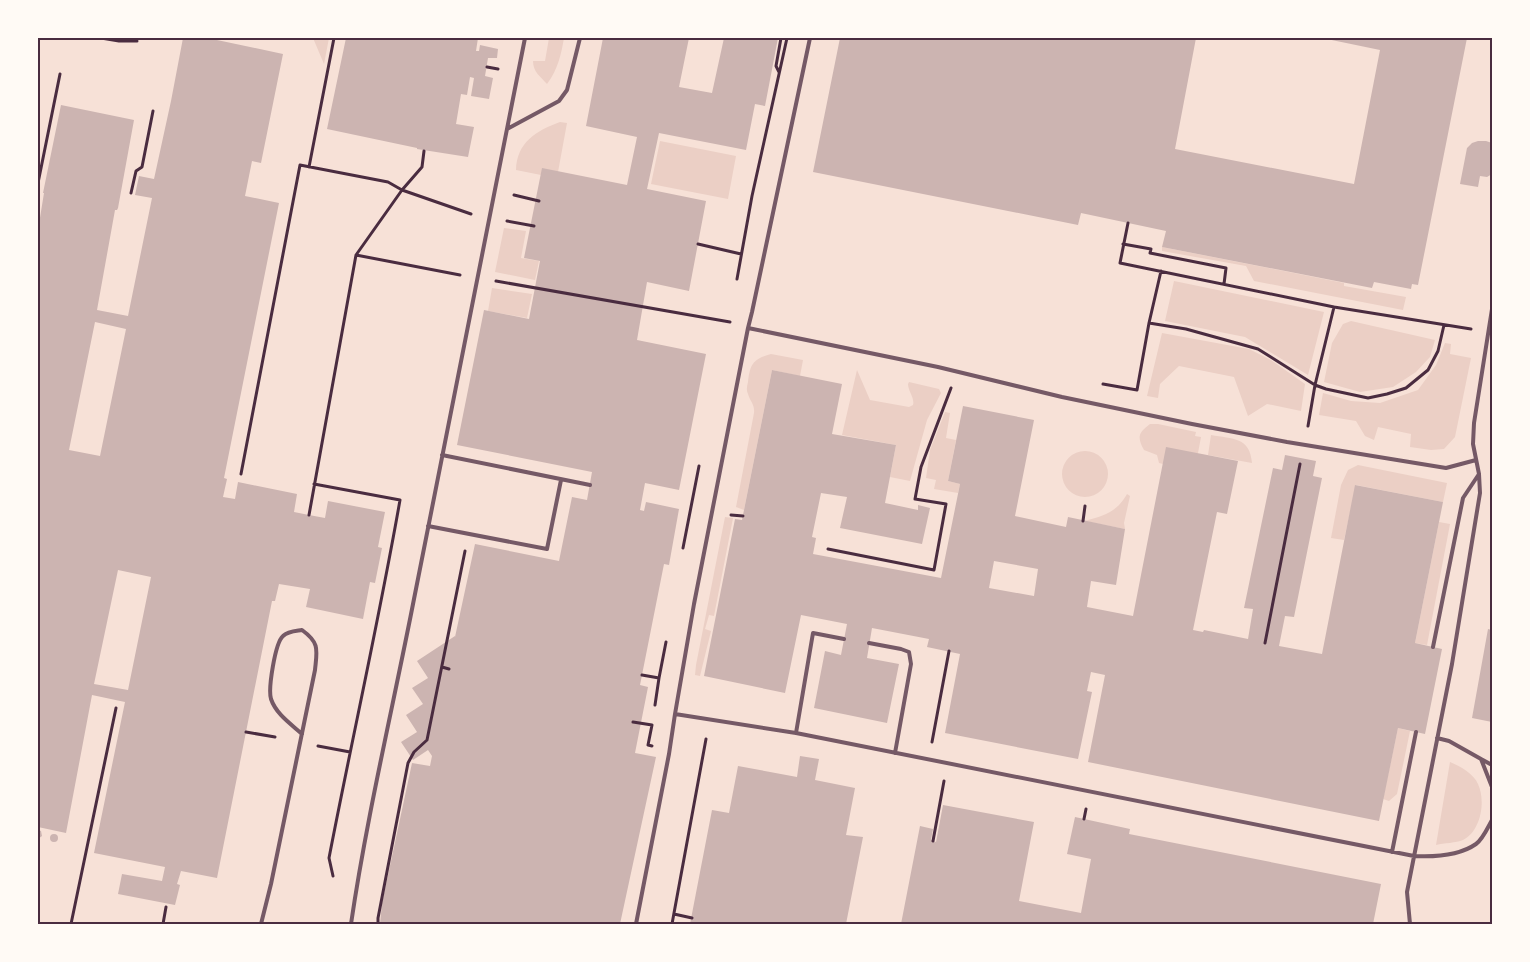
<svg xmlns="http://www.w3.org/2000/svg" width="1530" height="962" viewBox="0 0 1530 962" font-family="'Times New Roman',serif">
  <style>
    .green { fill: #ebcfc5 }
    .building { fill: #ccb4b1; fill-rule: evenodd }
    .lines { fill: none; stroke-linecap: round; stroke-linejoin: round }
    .path { stroke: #4a2c40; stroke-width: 3 }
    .service { stroke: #755966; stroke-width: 4 }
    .neatline { fill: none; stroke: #4a2c40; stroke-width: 2 }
  </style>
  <rect width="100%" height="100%" fill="#f7e1d7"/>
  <path class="green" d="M313,38h16l-5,26z
    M549,38h15c-3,17 -6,31 -17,46 -7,-8 -14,-12 -14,-23h12z
    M560,122l7,1 -9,49 -17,3 -25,-5c1,-28 20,-39 44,-48z
    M660,141l76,15 -8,43 -77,-15z
    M504,228l22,3 -5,27 18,3 -4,19 -40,-8z
    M1162,247l182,36v3l62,11 -3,13 -149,-29 -8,-15 -84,-15z
    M1174,281l150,31 -16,63 -63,-38 -80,-16z
    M492,288l40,6 -5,24 -39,-7z
    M1351,321l84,19 -5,17 -14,15 -23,15 -33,5 -36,-10 8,-39 11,-19z
    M1162,333l87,16 22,11 34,24 -4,27 -34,-7 -19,12 -14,-39 -55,-11 -19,18 -2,14 -11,-2z
    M1445,343l6,1 -1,10 21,4 -16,79 -11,12 -13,1 -21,-3 1,-13 -33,-7 -4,13 -9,-4 -9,-15 -37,-6 4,-22 28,8 29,2 38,-13 18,-25z
    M771,354l32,6 -3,16 -28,-6 -28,140 -8,-3 18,-94c1,-8 -4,-12 -6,-19 -2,-4 -1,-8 0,-12 2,-18 5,-23 23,-28z
    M857,370l13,30 39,7 4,-2c2,-7 -5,-14 -5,-21l1,-2 30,7 2,4 -14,27 -17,61 -20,-4 6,-32 -54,-10z
    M945,412l5,1 -4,25 10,2 -8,41 12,3 -2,9 -24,-4 2,-9 -10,-2 4,-28z
    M1150,424h8l38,8 -1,4 6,1 -3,16 -35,11 -4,-1 -2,-8 -13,-5c-7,-13 -6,-17 6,-26z
    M1211,435c22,4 39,2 41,28l-44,-8z
    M1062 474a23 23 0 1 1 46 0a23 23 0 1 1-46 0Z
    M1358,465l89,18 -4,19 -87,-17 -12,55 -13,-2 10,-53 7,-15z
    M1127,494l3,2 -6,27 1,6 -40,-8c20,-6 31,-8 42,-27z
    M725,517l8,1 -19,98 -5,-1 -4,14 6,2 -11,45 -5,-1 1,-10z
    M1439,522l11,2 -23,121 -12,-2z
    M1398,728l12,3 -13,63 -8,7 -6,-2z
    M1450,762c10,4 24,12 28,22 8,17 3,47 -15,56 -7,3 -19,3 -27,5z"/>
  <path class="building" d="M183,38h34v2l66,14 -22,109 -9,-2 -7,35 34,7 -55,275 3,1 -4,18 12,2 3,-17 59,12 -3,18 15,3 16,3 3,-17 57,11 -7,35 4,1 -7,35 -5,-1 -7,37 -57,-12 4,-18 -31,-5 -4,17h-3l-55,277 -36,-7 -4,13 3,1 -5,20 -57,-11 4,-20 40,7 3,-14 -71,-14 31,-151 -33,-7 -26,138 -28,-6v-597l6,-37h-1l18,-88 73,15 -16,88 -1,2h-2l-18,100 31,6 24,-118 -17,-3 4,-19 15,3 17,-78zM95,322l31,7 -26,127 -31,-6zM118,570l33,7 -23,113 -34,-6z
    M346,38h132l-2,13h3l1,-6 18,4 -1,9h-9l-3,18 8,2 -4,21 -18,-3 3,-18 -4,-1 -3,18 -6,-1 -5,30 18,3 -6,30 -51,-8v-1l-90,-19z
    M603,38h86l-10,49 33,6 12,-55h54l-13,68 -10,-2 -9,46 -87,-17 -12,56 59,12 -17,90 -42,-9 -10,58 69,14 -27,136 -34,-7 -5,27 4,1 2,-9 33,7 -10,56 -5,-1 -24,121 8,2 -13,66 21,4 -36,167h-240l2,-21 30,-140 18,3 2,-10 -4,-6 -15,10 -12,-18 16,-10 -11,-17 17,-11 -11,-16 16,-10 -11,-17 38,-25v1l20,-93 84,17 13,-64 15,3 5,-28 -135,-27 27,-135 45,9 11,-58 -16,-3 18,-90 85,17 10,-48 -51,-11z
    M840,38h356l-21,111 179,35 26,-134 -58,-12h145l-49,247 -6,-1 -1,5 -37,-7 -2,6 -210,-41 4,-16 -85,-18 -3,12 -265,-53z
    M1478,141h8l6,2v31l-5,3 -7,-1 -2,11 -18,-3 7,-36 5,-5z
    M772,370l70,14 -10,50 64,11 -11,58 33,7v-5l12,3 -8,36 -82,-16 7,-31 -26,-4 -9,44 4,1 -3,16 128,24 19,-94 -12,-3 15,-75 71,14 -19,96 51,11 2,-10 57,12 -9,56 -25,-4 -4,26 46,9 33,-169 72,14 -11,53 -10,-2 -24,118 10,2 1,-2 44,9 5,-30 -9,-1 29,-140 9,2 3,-15 31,6 -3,15 9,2 -28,139 -9,-1 -6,30 43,8 33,-169 88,17 -28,141 27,6 -17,85 -27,-6 -19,93 -291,-59 17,-87 -14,-3 -4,19 5,1 -14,67 -133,-26 15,-79 -33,-7 2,-8 -57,-11 -5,30 32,6 -12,59 -73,-15 11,-57 16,4 6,-31 -46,-9 -16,78 -81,-17 31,-157 7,1zM994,561l44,8 -4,27 -45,-8z
    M1488,629l4,1v92l-20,-4z
    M800,756l19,3 -4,21 40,8 -9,47 17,2 -17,87h-156l22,-114 17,3 9,-47 59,11z
    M943,805l91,17 -15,79 62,12 10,-54 -24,-5 8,-37 55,12 -1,5 252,50 -8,40h-472l19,-98 13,3 -2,11 5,2z
    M38,830l3,1 1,5 -4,3z
    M50 838a4 4 0 1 1 8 0a4 4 0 1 1-8 0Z"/>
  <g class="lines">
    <path class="path" d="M101,38l18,3h18
      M487,67l11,2
      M779,72l-3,-6 5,-28
      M309,167l25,-129
      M38,183l22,-109
      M131,193l5,-22 6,-4 11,-56
      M514,195l25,6
      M507,221l27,5
      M1128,223l-8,40 214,44 137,22
      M698,244l43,10
      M1123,244l28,5 -1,4 76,15 -2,16
      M356,255l104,20
      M737,279l15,-83 35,-158
      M496,281l234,41
      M1149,323l37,6 72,20 57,36 11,4 42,9 19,-4 19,-6 22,-18 10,-19 6,-26
      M1103,384l34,6
      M1137,390l12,-67 12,-52
      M1308,426l7,-41 19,-78
      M241,474l59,-309 88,17 14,8 69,24
      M314,484l86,16c-21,120 -48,239 -71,358l4,18
      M309,515l47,-260 46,-65 20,-23 2,-16
      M731,515l12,1
      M1083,521l2,-15
      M683,548l16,-82
      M828,549l106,21 12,-66 -31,-5 6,-32 30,-79
      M1265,643l35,-179
      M442,667l7,2
      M642,675l17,3 -4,27
      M659,678l7,-36
      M633,722l19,3 -4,20 4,1
      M246,732l29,5
      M932,742l17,-91
      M318,746l32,6
      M1084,819l2,-10
      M933,841l11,-60
      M674,914l18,4
      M71,924l45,-216
      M163,924l3,-17
      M378,924v-6l30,-155 6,-11 13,-12 38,-189
      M672,924l34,-185"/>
    <path class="service" d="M810,38l-58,274 -4,16 -54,276 -19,110 121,19 618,123c20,1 45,0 62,-12 7,-5 12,-17 16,-24
      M507,129l52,-28 8,-11 13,-52
      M748,328l190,39 124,30 130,27 95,18 159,26 30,-8
      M442,455l148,30
      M428,526l119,23 14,-69
      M869,643l32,6 8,3 2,12 -16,89
      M1433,647l30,-149 16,-24
      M796,733l17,-100 31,6
      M1437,738l12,3 32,18 11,28v29
      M1481,759l11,6
      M1392,852l24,-120
      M261,924l10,-40 44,-214c2,-20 5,-27 -13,-40 -6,1 -14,1 -19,6 -8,7 -15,53 -12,63 5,15 20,25 31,35
      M351,924c16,-109 42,-217 63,-325 37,-187 74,-374 111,-561
      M636,924l33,-170 6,-40
      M1410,924l-3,-32 45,-228 28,-171 -1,-19 -6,-30 1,-21 18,-114"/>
  </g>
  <rect width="1530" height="962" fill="none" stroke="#fffaf5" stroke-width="78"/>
  <rect x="39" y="39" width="1452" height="884" class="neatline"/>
</svg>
